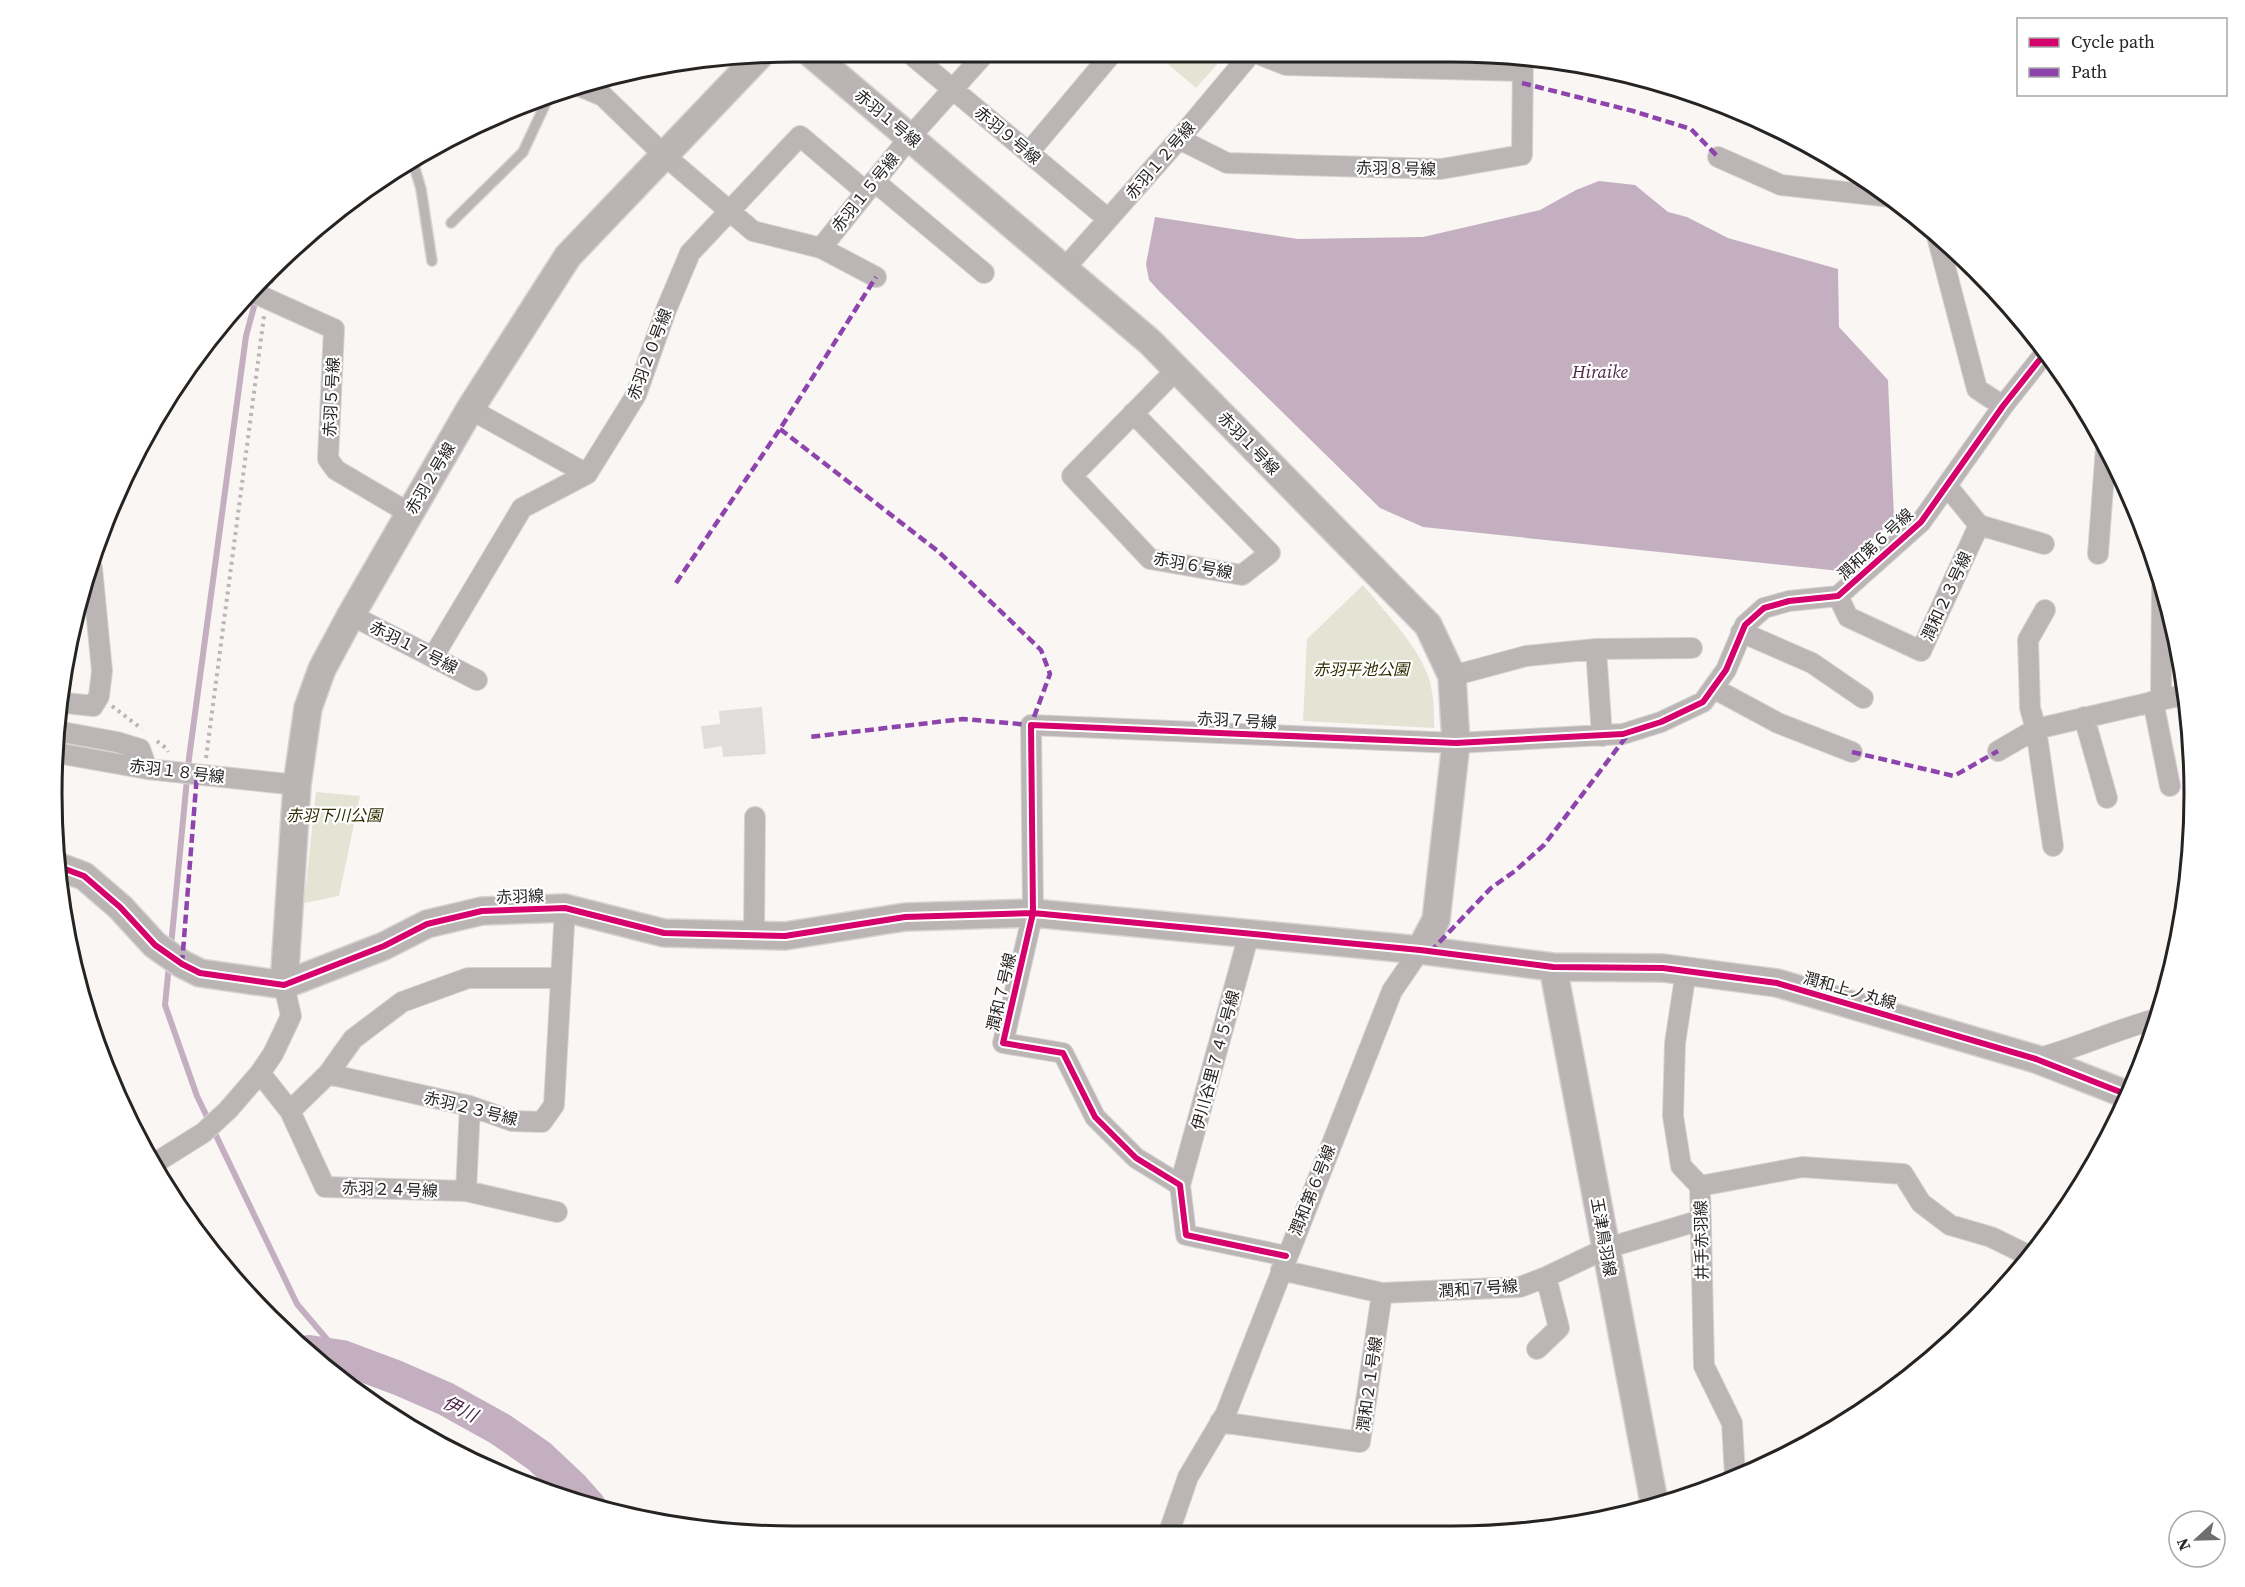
<svg xmlns="http://www.w3.org/2000/svg" width="2245" height="1587" viewBox="0 0 2245 1587" font-family="'Source Serif 4','Noto Sans JP',serif">
  <style>
    .green { fill: #e4e4d5 }
    .water { fill: #c4afc0 }
    .lines { fill: none; stroke-linecap: round; stroke-linejoin: round }
    .stream { stroke: #c4afc0; stroke-width: 6 }
    .river { stroke: #c4afc0; stroke-width: 34 }
    .building { fill: #e0dedd }
    .lane-casing { stroke: #d6d4d3; stroke-width: 12 }
    .street-casing { stroke: #d6d4d3; stroke-width: 22 }
    .secondary-casing { stroke: #d6d4d3; stroke-width: 30 }
    .path { stroke: #bab5b6; stroke-width: 4; stroke-dasharray: 3 4.5; stroke-linecap: butt }
    .lane { stroke: #bbb5b5; stroke-width: 9 }
    .street { stroke: #bbb5b5; stroke-width: 20 }
    .secondary { stroke: #bab4b4; stroke-width: 27 }
    .quiet { stroke: #8e44ad; stroke-width: 4.5; stroke-dasharray: 9 4.5; stroke-linecap: butt }
    .cycleway-casing { stroke: #fff; stroke-width: 10 }
    .cycleway { stroke: #d6006c; stroke-width: 6 }
    .labels { text-anchor: middle; stroke-width: 4.5; stroke-linejoin: round; paint-order: stroke }
    .street-label { font-size: 16px; fill: #262423; stroke: #fff }
    .park-label { font-size: 16px; font-style: italic; fill: #2e2e01; stroke: #fff }
    .water-label { font-size: 18px; font-style: italic; fill: #4e264a; stroke: #fff }
    .rim { fill: none; stroke: #262423; stroke-width: 3 }
  </style>
  <rect width="100%" height="100%" fill="#f9f6f4"/>
  <path class="green" d="M1153,51h76l-33,37z
    M1363,585c21,26 59,65 67,97 4,15 4,31 4,46l-131,-7 4,-82z
    M316,792l44,4 -21,100 -35,7z"/>
  <path class="water" d="M1599,181l36,4 33,27 19,5 41,21 110,31 1,58 49,53 6,138 -54,53 -417,-44 -43,-19 -221,-217 -10,-11 -3,-16 9,-47 143,22 125,-2 117,-27 36,-20z"/>
  <g class="lines">
    <path class="stream" d="M171,946l18,-188 57,-422 15,-55
      M169,965l-4,40 32,91 100,208 45,53"/>
    <path class="river" d="M309,1352l33,5 56,21 48,21 54,30 39,27 34,32 16,18"/>
  </g>
  <path class="building" d="M762,707l4,47 -43,3 -1,-11 -18,3 -3,-23 19,-2 -1,-13z"/>
  <g class="lines">
    <defs>
      <path id="lane" d="M412,159l9,30 11,72
        M451,223l72,-71 27,-58"/>
      <path id="street" d="M907,51l201,168
        M1253,52l33,13 236,6
        M577,85l26,11 61,59 89,76 68,17 55,29
        M1179,139l48,24 214,6 81,-14 1,-97
        M1029,152l85,-101
        M1718,157l63,28 111,12
        M874,181l110,92
        M1937,236l40,153 26,17
        M821,248l89,-111 77,-86
        M1065,268l114,-129 74,-88
        M250,291l84,38 -6,130 8,11 73,43
        M470,409l117,65
        M1133,413l137,140 -28,22 -92,-16 -78,-83 105,-107
        M1979,525l65,19
        M2098,554l8,-107
        M1838,596l10,21 73,34 58,-126 -32,-39
        M2045,610l-17,30 2,68 6,21 17,117
        M351,615l126,65
        M1741,632l71,31 51,35
        M1596,649l6,87
        M433,657l89,-149 65,-34 49,-79 30,-85 24,-57 110,-117 66,56
        M1452,676l74,-20 70,-7 96,-1
        M1713,688l65,35 74,29
        M2161,699l1,-112
        M2153,701l17,85
        M57,702l36,4 6,-10 3,-25 -10,-103
        M2084,717l23,81
        M57,731l60,11 23,7 7,20
        M1998,751l38,-22 151,-35
        M57,753l90,16 150,16
        M754,935l1,-118
        M1686,971l-11,72 -2,73 8,50 19,20 4,180 28,57 3,53
        M2036,1059c41,-11 79,-29 120,-40
        M260,1073l30,38 35,76 141,4 4,-85
        M328,1074l142,32 42,15 30,1 12,-17 11,-197
        M290,1111l38,-37 25,-35 49,-37 66,-24h93
        M155,1163l48,-30 25,-23 32,-37 13,-19 18,-38 -7,-31
        M1180,1185l69,-251
        M1700,1186l102,-19 101,7 18,29 29,22 41,12 39,19
        M466,1191l91,21
        M1286,1256l-100,-21 -6,-50 -44,-27 -41,-41 -32,-64 -60,-10 30,-130 -2,-188 425,18 167,-9 38,-12 42,-20 23,-32 19,-45 19,-17 25,-7 49,-5 83,-74 82,-116 42,-53
        M1281,1270l101,23 138,-6 26,-10 61,-29 94,-28
        M1537,1349l22,-21 -13,-51
        M1220,1422l140,20 22,-149
        M1169,1532l19,-55 38,-64 166,-422 28,-41"/>
      <path id="secondary" d="M808,51l342,291 278,283 24,51 4,67 -20,177 -16,30
        M57,866l27,10 36,31 35,38 27,19 18,9 84,12 100,-39 43,-22 55,-13 83,-3 99,25 121,3 120,-19 128,-4 387,37 133,17 110,1 114,15 259,76 92,36
        M1553,967l102,540
        M284,985l13,-200 11,-77 14,-39 29,-54 119,-206 98,-153 192,-201"/>
    </defs>
    <use href="#lane" class="lane-casing"/>
    <use href="#street" class="street-casing"/>
    <use href="#secondary" class="secondary-casing"/>
    <path class="path" d="M271,283l4,-14
      M112,706l30,23
      M157,741l10,8 1,3
      M206,758l58,-442"/>
    <use href="#lane" class="lane"/>
    <use href="#street" class="street"/>
    <use href="#secondary" class="secondary"/>
    <path class="quiet" d="M1522,83l111,28 58,18 27,28
      M780,429l159,123 102,98 9,24 -19,51 -68,-6 -154,18
      M676,583l104,-154 96,-152
      M1852,752l102,24 44,-25
      M1430,952l61,-64 24,-17 29,-26 85,-112
      M182,964l15,-190"/>
    <defs>
      <path id="cycleway" d="M57,866l27,10 36,31 35,38 27,19 18,9 84,12 100,-39 43,-22 55,-13 83,-3 99,25 121,3 120,-19 128,-4 387,37 133,17 110,1 114,15 259,76 92,36
        M1286,1256l-100,-21 -6,-50 -44,-27 -41,-41 -32,-64 -60,-10 30,-130 -2,-188 425,18 167,-9 38,-12 42,-20 23,-32 19,-45 19,-17 25,-7 49,-5 83,-74 82,-116 42,-53"/>
    </defs>
    <use href="#cycleway" class="cycleway-casing"/>
    <use href="#cycleway" class="cycleway"/>
  </g>
  <g class="labels">
    <g class="street-label">
      <text transform="translate(888 118) rotate(40)" y="6">赤羽１号線</text>
      <text transform="translate(1008 135) rotate(40)" y="6">赤羽９号線</text>
      <text transform="translate(1160 160) rotate(-49)" y="6">赤羽１２号線</text>
      <text transform="translate(1396 168) rotate(1)" y="6">赤羽８号線</text>
      <text transform="translate(865 192) rotate(-51)" y="6">赤羽１５号線</text>
      <text transform="translate(649 354) rotate(-69)" y="6">赤羽２０号線</text>
      <text transform="translate(331 397) rotate(-87)" y="6">赤羽５号線</text>
      <text transform="translate(1249 443) rotate(46)" y="6">赤羽１号線</text>
      <text transform="translate(430 478) rotate(-59)" y="6">赤羽２号線</text>
      <text transform="translate(1875 544) rotate(-43)" y="6">潤和第６号線</text>
      <text transform="translate(1193 565) rotate(11)" y="6">赤羽６号線</text>
      <text transform="translate(1946 596) rotate(-65)" y="6">潤和２３号線</text>
      <text transform="translate(414 647) rotate(27)" y="6">赤羽１７号線</text>
      <text transform="translate(1237 720) rotate(3)" y="6">赤羽７号線</text>
      <text transform="translate(177 771) rotate(7)" y="6">赤羽１８号線</text>
      <text transform="translate(520 896) rotate(-2)" y="6">赤羽線</text>
      <text transform="translate(1850 990) rotate(16)" y="6">潤和上ノ丸線</text>
      <text transform="translate(1001 992) rotate(-77)" y="6">潤和７号線</text>
      <text transform="translate(1215 1060) rotate(-75)" y="6">伊川谷里７４５号線</text>
      <text transform="translate(471 1108) rotate(14)" y="6">赤羽２３号線</text>
      <text transform="translate(390 1189) rotate(2)" y="6">赤羽２４号線</text>
      <text transform="translate(1312 1190) rotate(-68)" y="6">潤和第６号線</text>
      <text transform="translate(1604 1237) rotate(80)" y="6">玉津鳥羽線</text>
      <text transform="translate(1701 1240) rotate(-91)" y="6">井手赤羽線</text>
      <text transform="translate(1478 1288) rotate(-4)" y="6">潤和７号線</text>
      <text transform="translate(1369 1384) rotate(-82)" y="6">潤和２１号線</text>
    </g>
    <g class="park-label">
      <text x="1361" y="675">赤羽平池公園</text>
      <text x="334" y="821">赤羽下川公園</text>
    </g>
    <g class="water-label">
      <text x="1600" y="378">Hiraike</text>
      <text transform="translate(460 1409) rotate(26)" y="6">伊川</text>
    </g>
  </g>
  <path d="M0 0H2245V1587H0ZM794 62H1452A732 732 0 0 1 2184 794V794A732 732 0 0 1 1452 1526H794A732 732 0 0 1 62 794V794A732 732 0 0 1 794 62Z" fill="#fff" fill-rule="evenodd"/>
  <path class="rim" d="M794 62H1452A732 732 0 0 1 2184 794V794A732 732 0 0 1 1452 1526H794A732 732 0 0 1 62 794V794A732 732 0 0 1 794 62Z"/>
  <rect x="2017" y="18" width="210" height="78" fill="#ffffff" stroke="#a8a7a7" stroke-width="1.5"/>
  <rect x="2029" y="38" width="30" height="9" fill="#d6006c" stroke="#a8a7a7" stroke-width="1.5"/>
  <text x="2071" y="48" font-size="18" fill="#262423">Cycle path</text>
  <rect x="2029" y="68" width="30" height="9" fill="#8e44ad" stroke="#a8a7a7" stroke-width="1.5"/>
  <text x="2071" y="78" font-size="18" fill="#262423">Path</text>
  <g transform="translate(2197 1539) rotate(248)"><circle r="28" fill="#ffffff" stroke="#a8a7a7" stroke-width="1.5"/>
  <path d="M0-4.5L10 22L0 15L-10 22Z" fill="#706e6c"/>
  <text y="-9" font-size="16" font-weight="bold" text-anchor="middle" fill="#262423">N</text>
  </g>
</svg>
